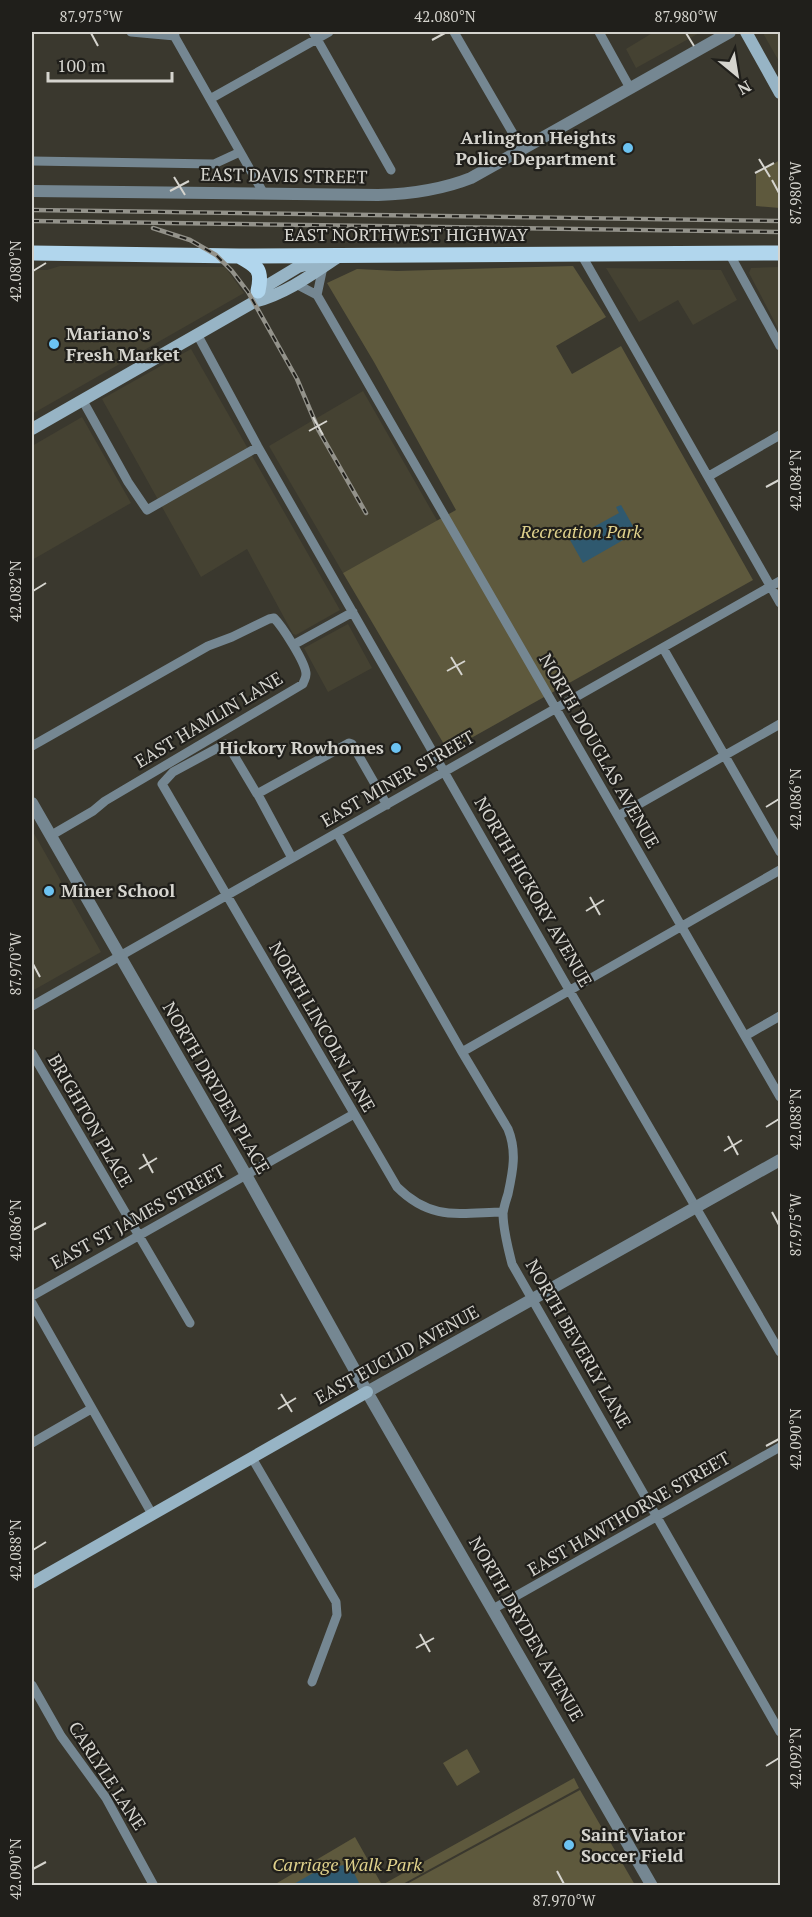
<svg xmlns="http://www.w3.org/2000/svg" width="812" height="1917" viewBox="0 0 812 1917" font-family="'PT Serif',serif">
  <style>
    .built { fill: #454232 }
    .green { fill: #5e593d }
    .water { fill: #2f596f }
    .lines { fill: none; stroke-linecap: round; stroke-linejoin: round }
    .minor { stroke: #758792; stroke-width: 9 }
    .tertiary { stroke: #758792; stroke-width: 12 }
    .secondary { stroke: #97b4c5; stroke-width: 12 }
    .primary { stroke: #b1d6ed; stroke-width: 15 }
    .rail-casing { stroke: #93928a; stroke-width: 4.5 }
    .rail { stroke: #201f1b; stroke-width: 2; stroke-dasharray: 7; stroke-linecap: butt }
    .ticks { fill: none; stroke: #d5d4ce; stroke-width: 2 }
    .poi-dot { fill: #6cc3f2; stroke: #201f1b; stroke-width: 2 }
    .labels { text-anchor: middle; stroke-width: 4.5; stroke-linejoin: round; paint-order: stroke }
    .poi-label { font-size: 18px; font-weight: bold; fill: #d5d4ce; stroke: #201f1b; text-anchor: start }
    .street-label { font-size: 18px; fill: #d5d4ce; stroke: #201f1b }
    .park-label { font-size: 18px; font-style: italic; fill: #dfd18c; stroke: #201f1b }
    .neatline { fill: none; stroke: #d5d4ce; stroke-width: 2 }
    .ticks-label { font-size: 15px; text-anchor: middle; fill: #d5d4ce }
  </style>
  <rect width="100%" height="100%" fill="#3a382e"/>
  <path class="built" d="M654,32h47l-65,36 -10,-19z
    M765,32h15v31l-16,-28z
    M60,266l165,1 19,26 -212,121v-144h15z
    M780,267v65l-31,-59 2,-5z
    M606,268l115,2 16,30 -44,25 -15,-25 -39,22z
    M191,349l149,261 -44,25 -3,-1 -46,-85 -46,28 -99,-178z
    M363,391l75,131 -95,51 -74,-127z
    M82,417l49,86 -99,57v-114z
    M348,624l24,44 -44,24 -24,-44z
    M32,830l69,122 -69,39z"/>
  <path class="green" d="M780,160v48l-24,-2v-32z
    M573,266l33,51 -50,29 16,28 49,-28 132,234 -305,171 -105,-178 113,-63 -82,-148 -47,-79 30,-14 40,2z
    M467,1749l13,23 -23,14 -14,-23z
    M574,1778l5,10 -178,97 -129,1 83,-49 27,48z
    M580,1790l55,95h-230z"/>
  <path class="water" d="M621,505l17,30 -4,3 -2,-3 -49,28 -13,-23 49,-27 -3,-6z
    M345,1865l9,8 6,12h-68l30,-17z"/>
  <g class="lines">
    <path class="minor" d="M131,32l44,4
      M172,32l92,162
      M313,32l78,138
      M454,32l68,117
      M599,32l31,56
      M210,99l119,-67
      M32,161l182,3 26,-12
      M729,253l51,93
      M581,254l199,349
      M296,284l21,11 6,-28
      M317,295l463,802
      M197,334l61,113 306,534 216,371
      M83,401l45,81 19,28 111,-63
      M709,476l71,-41
      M293,645l60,-33
      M663,648l117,204
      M32,746l176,-100 24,-9 37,-18 5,-1c8,8 32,45 32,56 0,5 -2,6 -3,10l-198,117 -12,10 -43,25
      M257,793l35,65
      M387,805l-35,-61 -3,-1 -92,51 -28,-47 -4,-3 -52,28 -11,12 235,403c34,34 62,26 106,25
      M618,816l162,-92
      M337,833l125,219 46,77c9,22 5,42 0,65 -2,6 -4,13 -5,19 0,17 5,35 9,51l268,468
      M32,1006l748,-425
      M745,1036l35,-20
      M462,1052l318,-182
      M32,1053l158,270
      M32,1296l322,-182
      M32,1303l120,211
      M32,1443l59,-34
      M252,1458l84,144 1,13 -25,67
      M493,1609l287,-162
      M32,1685l29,51 45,62 48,88"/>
    <path class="tertiary" d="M32,191l346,4c32,-1 63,-5 93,-17l259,-146
      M32,803l214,372 121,217 285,494
      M367,1392l413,-232"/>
    <path class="secondary" d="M746,32l34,61
      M256,296l2,-5 40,-24 28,-8
      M32,429l222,-127c32,-8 60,-29 87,-47
      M32,1583l335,-191"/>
    <path class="primary" d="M32,253l207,3 541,-3
      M239,256c18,10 24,13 19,35"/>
    <defs>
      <path id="rail" d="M32,210l748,11
        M32,221l748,11
        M153,228l37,12 26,15 16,16 16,21 49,87 22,52 47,82"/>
    </defs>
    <use href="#rail" class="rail-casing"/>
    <use href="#rail" class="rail"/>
  </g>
  <path class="ticks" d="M91,33l7,13M686,33l8,13M432,40l13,-7M759,159l11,18M755,173l19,-10M174,177l11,18M772,180l7,13M170,191l19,-10M33,271l13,-8M313,417l10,18M309,431l18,-10M766,487l13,-7M33,591l13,-8M451,657l11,18M447,671l18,-10M766,807l13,-8M590,897l10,18M586,911l18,-11M33,964l7,13M766,1127l13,-8M728,1136l10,19M724,1151l18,-11M143,1154l10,19M139,1169l18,-11M772,1212l7,13M33,1230l13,-7M281,1394l11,18M278,1409l18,-11M766,1446l13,-7M33,1550l13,-8M420,1634l10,18M416,1648l18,-10M766,1766l13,-8M33,1869l13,-7M557,1871l7,13"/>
  <g class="poi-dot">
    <circle cx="628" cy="148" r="6"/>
    <circle cx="54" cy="344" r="6"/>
    <circle cx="396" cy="748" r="6"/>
    <circle cx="49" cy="891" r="6"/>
    <circle cx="569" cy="1845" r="6"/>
  </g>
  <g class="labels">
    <g class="poi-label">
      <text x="616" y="144" text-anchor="end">Arlington Heights<tspan x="616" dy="21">Police Department</tspan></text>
      <text x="66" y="340">Mariano's<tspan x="66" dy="21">Fresh Market</tspan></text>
      <text x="384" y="754" text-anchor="end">Hickory Rowhomes</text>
      <text x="61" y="897">Miner School</text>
      <text x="581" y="1841">Saint Viator<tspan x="581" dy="21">Soccer Field</tspan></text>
    </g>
    <g class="street-label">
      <text transform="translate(284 176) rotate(1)" y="6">EAST DAVIS STREET</text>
      <text x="406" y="241">EAST NORTHWEST HIGHWAY</text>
      <text transform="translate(209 720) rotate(-31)" y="6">EAST HAMLIN LANE</text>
      <text transform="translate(599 751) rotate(60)" y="6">NORTH DOUGLAS AVENUE</text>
      <text transform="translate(398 779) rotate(-30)" y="6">EAST MINER STREET</text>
      <text transform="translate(533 892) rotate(60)" y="6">NORTH HICKORY AVENUE</text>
      <text transform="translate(322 1027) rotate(60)" y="6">NORTH LINCOLN LANE</text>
      <text transform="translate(216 1088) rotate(60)" y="6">NORTH DRYDEN PLACE</text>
      <text transform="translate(90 1121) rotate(60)" y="6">BRIGHTON PLACE</text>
      <text transform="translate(138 1217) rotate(-29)" y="6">EAST ST JAMES STREET</text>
      <text transform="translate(578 1344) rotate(60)" y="6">NORTH BEVERLY LANE</text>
      <text transform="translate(397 1355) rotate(-29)" y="6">EAST EUCLID AVENUE</text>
      <text transform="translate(629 1514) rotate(-30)" y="6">EAST HAWTHORNE STREET</text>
      <text transform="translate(526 1629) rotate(60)" y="6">NORTH DRYDEN AVENUE</text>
      <text transform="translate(107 1776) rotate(57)" y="6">CARLYLE LANE</text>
    </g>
    <g class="park-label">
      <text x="581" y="538">Recreation Park</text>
      <text x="347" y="1871">Carriage Walk Park</text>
    </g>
  </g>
  <rect width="812" height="1917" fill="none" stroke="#201f1b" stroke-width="66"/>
  <g transform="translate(737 75) rotate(150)" stroke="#201f1b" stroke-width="4.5" paint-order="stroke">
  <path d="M0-4.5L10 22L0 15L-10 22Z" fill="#d5d4ce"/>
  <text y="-9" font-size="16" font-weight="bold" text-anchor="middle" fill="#d5d4ce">N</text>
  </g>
  <path d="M48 72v9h124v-9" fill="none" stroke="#d5d4ce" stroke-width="3"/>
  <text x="57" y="72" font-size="18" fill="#d5d4ce" stroke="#201f1b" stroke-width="4.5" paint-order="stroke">100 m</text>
  <rect x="33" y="33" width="746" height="1851" class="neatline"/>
  <g class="ticks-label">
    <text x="91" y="22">87.975°W</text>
    <text x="445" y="22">42.080°N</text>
    <text x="686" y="22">87.980°W</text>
    <text transform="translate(796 193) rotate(-90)" y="5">87.980°W</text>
    <text transform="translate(16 271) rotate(-90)" y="5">42.080°N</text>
    <text transform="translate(796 480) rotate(-90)" y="5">42.084°N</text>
    <text transform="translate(16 591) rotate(-90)" y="5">42.082°N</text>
    <text transform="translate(796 799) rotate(-90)" y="5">42.086°N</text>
    <text transform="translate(16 964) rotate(-90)" y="5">87.970°W</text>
    <text transform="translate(796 1119) rotate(-90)" y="5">42.088°N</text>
    <text transform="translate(796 1225) rotate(-90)" y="5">87.975°W</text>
    <text transform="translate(16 1230) rotate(-90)" y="5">42.086°N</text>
    <text transform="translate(796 1439) rotate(-90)" y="5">42.090°N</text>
    <text transform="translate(16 1550) rotate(-90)" y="5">42.088°N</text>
    <text transform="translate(796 1758) rotate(-90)" y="5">42.092°N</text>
    <text transform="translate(16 1869) rotate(-90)" y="5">42.090°N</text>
    <text x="564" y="1906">87.970°W</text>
  </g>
</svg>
